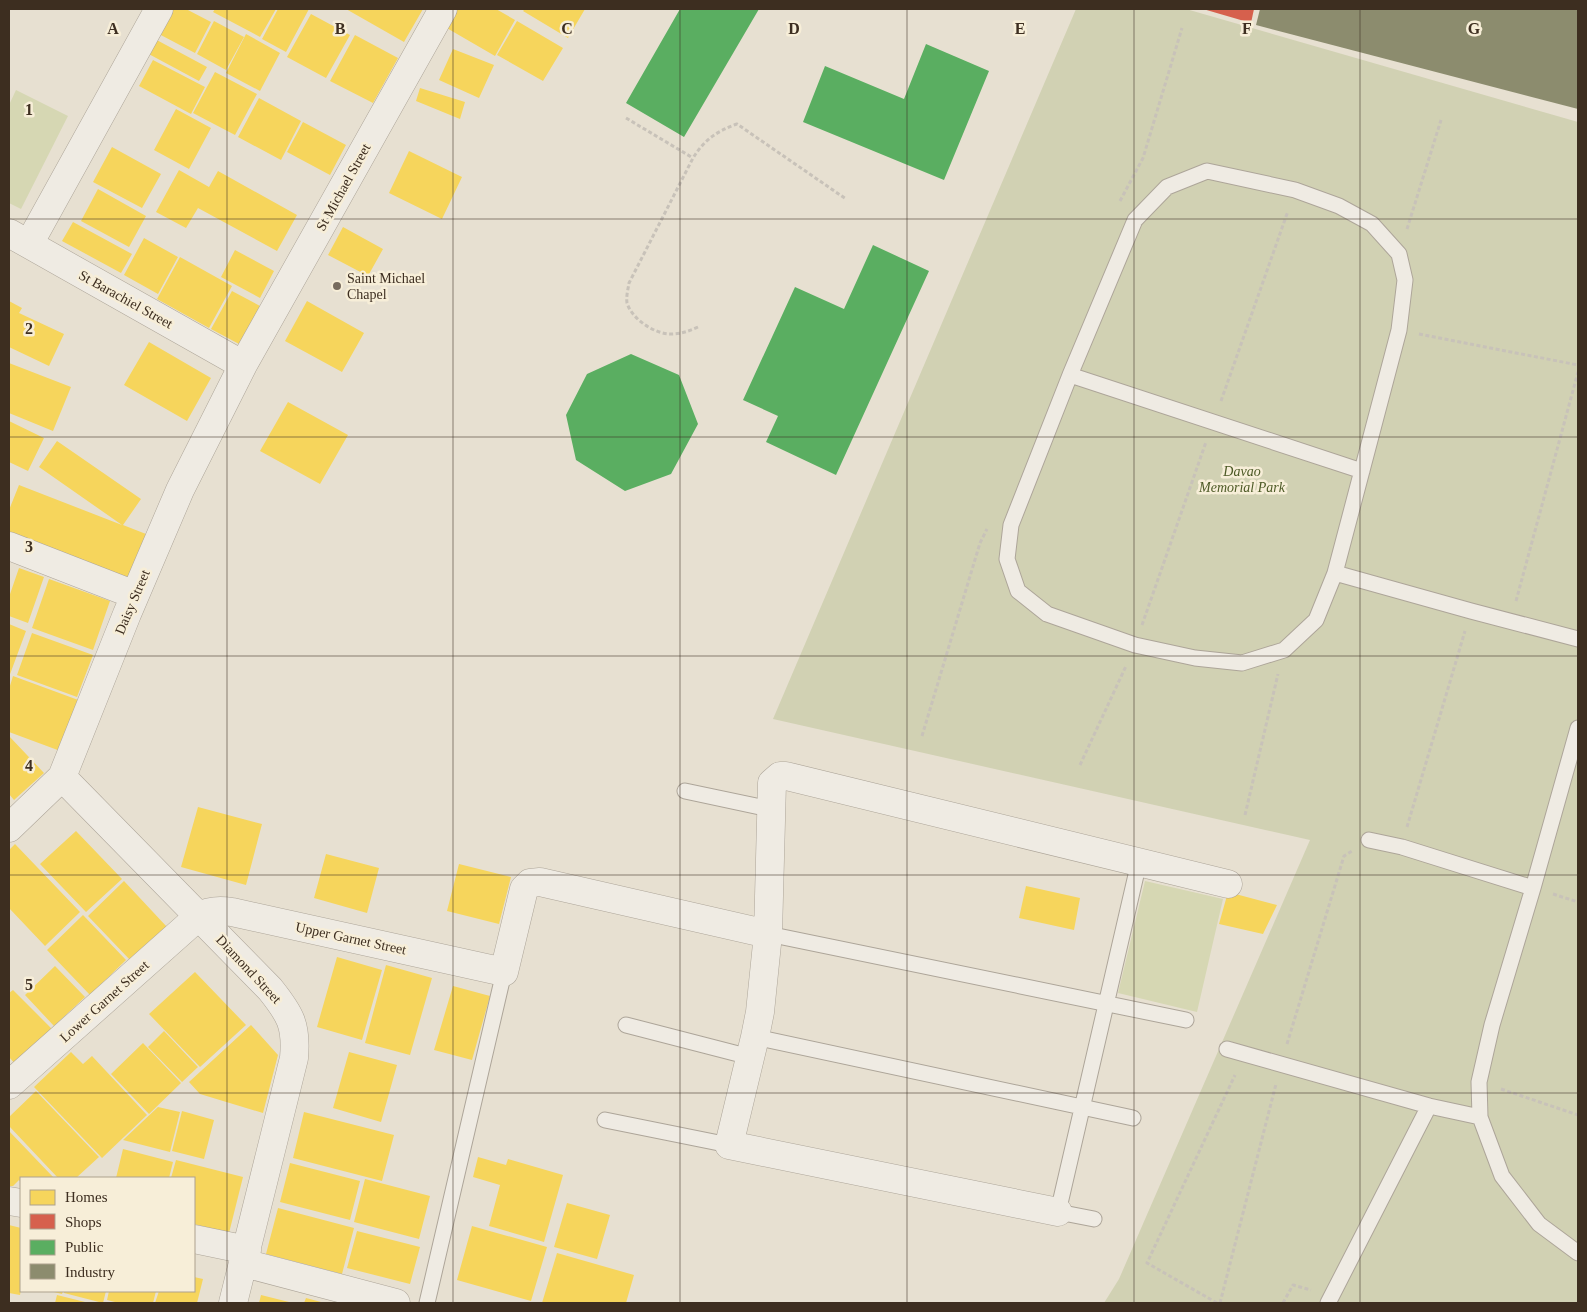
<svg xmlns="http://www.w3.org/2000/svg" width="1587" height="1312" viewBox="0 0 1587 1312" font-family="Georgia,serif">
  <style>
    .green { fill: #d6d7b3 }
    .cemetery { fill: #d1d1b3 }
    .homes { fill: #f6d55c }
    .shops { fill: #d6604d }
    .public { fill: #5aae61 }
    .industry { fill: #8c8c6e }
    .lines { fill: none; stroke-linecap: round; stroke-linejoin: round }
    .lane-casing { stroke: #ada599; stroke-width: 17 }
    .street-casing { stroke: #ada599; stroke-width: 29 }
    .path { stroke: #c8c2b9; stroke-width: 3; stroke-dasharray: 4 2.5; stroke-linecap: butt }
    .lane { stroke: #efebe3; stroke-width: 15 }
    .street { stroke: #efebe3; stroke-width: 28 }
    .grid { fill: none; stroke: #3d2e20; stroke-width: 1; stroke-opacity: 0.55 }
    .poi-dot { fill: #786c5e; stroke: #f7eed8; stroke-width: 2 }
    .labels { text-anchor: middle; stroke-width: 5; stroke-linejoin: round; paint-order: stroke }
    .street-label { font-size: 14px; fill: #3d2e20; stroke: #f7eed8 }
    .poi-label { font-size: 14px; fill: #3d2e20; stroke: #f7eed8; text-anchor: start }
    .park-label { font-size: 14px; font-style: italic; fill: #4d5a26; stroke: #f7eed8 }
    .grid-label { font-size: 16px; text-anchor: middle; font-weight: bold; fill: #3d2e20; stroke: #f7eed8; stroke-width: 5; stroke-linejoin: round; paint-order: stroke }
  </style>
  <rect width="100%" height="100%" fill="#e7e0d1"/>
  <path class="green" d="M16,90l52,26 -47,93 -12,-6v-98z
    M1145,881l78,18 -26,113 -79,-19z"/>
  <path class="cemetery" d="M1076,9h110l392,113v1181h-474l15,-24 191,-439 -537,-121z"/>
  <path class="homes" d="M170,9h16l25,13 -16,31 -38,-20z
    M215,9h61l-16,28 -47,-25z
    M278,9h31l-23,43 -24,-13z
    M346,9h77l-19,33z
    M456,9h40l19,11 -20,36 -50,-29z
    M525,9h60l-17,29 -45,-27z
    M311,14l39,21 -24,43 -39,-21z
    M214,21l30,16 -18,33 -29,-16z
    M517,21l46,27 -20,33 -46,-26z
    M246,34l34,19 -20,38 -34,-18z
    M355,35l43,23 -25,45 -43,-22z
    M153,38l54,29 -8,14 -54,-29z
    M453,49l41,16 -15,33 -40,-18z
    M153,60l52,27 -14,27 -52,-28z
    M215,72l42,22 -22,41 -42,-22z
    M420,88l45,14 -5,17 -44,-18z
    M259,98l42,23 -20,39 -43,-23z
    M176,109l35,19 -22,41 -35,-19z
    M303,122l43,23 -16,30 -43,-23z
    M112,147l49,27 -19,34 -49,-26z
    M409,151l53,26 -20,42 -53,-26z
    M179,170l30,17 9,-16 79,44 -20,36 -79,-43 -12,20 -30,-16z
    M98,189l48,27 -17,31 -48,-26z
    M73,222l59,32 -11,19 -59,-32z
    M343,227l40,22 -15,27 -40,-21z
    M144,238l34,19 -20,37 -34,-19z
    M235,250l39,21 -14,27 -39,-21z
    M180,257l52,29 -23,42 -52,-29z
    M232,291l28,15 -21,38 -28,-15z
    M9,301l13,7 -3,5 45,21 -15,32 -40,-19z
    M307,301l57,32 -22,39 -57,-31z
    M149,342l62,36 -24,43 -63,-36z
    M9,363l62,24 -18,44 -44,-18z
    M288,402l60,33 -28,49 -60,-33z
    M9,421l35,17 -16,33 -19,-9z
    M57,441l84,58 -18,26 23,9 -18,48 -119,-46v-26l10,-25 103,40 -83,-58z
    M19,568l25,9 -16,46 -19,-7v-19z
    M49,579l61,22 -17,49 -61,-22z
    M9,624l17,7 -17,46z
    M32,633l61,22 -16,42 -60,-22z
    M13,676l68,25 -18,51 -54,-20v-43z
    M9,736l35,37 -30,27 -5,-6z
    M198,807l64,17 -16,61 -65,-18z
    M76,831l46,48 -36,33 -46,-48z
    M15,844l65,68 -35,34 -36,-38v-58z
    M326,854l53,14 -12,45 -53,-15z
    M459,864l52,13 -12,47 -52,-13z
    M124,881l43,46 -36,34 -43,-45z
    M1026,886l54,12 -6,32 -55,-12z
    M1228,892l49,13 -14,29 -44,-10z
    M83,915l43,45 -36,35 -43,-45z
    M337,957l45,13 -20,70 -45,-13z
    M386,965l46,13 -22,77 -45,-12z
    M55,966l30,31 -31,29 -29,-31z
    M195,972l51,53 -46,42 -51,-53z
    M453,986l37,10 -18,64 -38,-10z
    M13,990l41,41 -37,35 -8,-9v-64z
    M251,1025l27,30 -15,58 -63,-19 -11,-12z
    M164,1031l34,36 -16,15 -34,-35z
    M143,1043l38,40 -32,31 -38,-40z
    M71,1052l12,12 9,-8 55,59 -45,43 -68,-71z
    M349,1052l48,13 -16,57 -48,-14z
    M36,1091l63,66 -23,21h-18l-49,-52v-9z
    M158,1107l22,5 -10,40 -47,-12z
    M182,1111l32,9 -10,39 -32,-8z
    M304,1112l90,23 -12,46 -89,-23z
    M9,1131l45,47h-33v5l-2,-3 -6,6h-4z
    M123,1149l50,13 -4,16h-53z
    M478,1157l28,8 2,-6 55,16 -19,67 -55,-16 11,-41 -27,-8z
    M176,1160l67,17 -14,56 -35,-9v-46h-23z
    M290,1163l70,18 -10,39 -70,-18z
    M365,1179l65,17 -11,43 -65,-17z
    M567,1203l43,12 -13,44 -43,-12z
    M278,1208l76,20 -12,46 -76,-20z
    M9,1225l12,3v61l-1,6 -11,-2z
    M472,1226l75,21 -16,54 -74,-21z
    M357,1231l63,16 -10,37 -63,-16z
    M557,1253l77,22 -8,28h-84z
    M194,1277l9,2 -6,24h-42l4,-12h35z
    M50,1291h13l-1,3z
    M64,1291h42l-3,12 -39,-10z
    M109,1291h47l-3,12h-34l-12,-3z
    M57,1295l32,8h-34z
    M261,1295l32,8h-34z
    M306,1298l15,4v1h-17z"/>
  <path class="shops" d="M1203,9h51l-3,14z"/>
  <path class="public" d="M680,9h79l-75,128 -58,-34z
    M926,44l63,27 -45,109 -141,-58 22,-56 79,33z
    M873,245l56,26 -93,204 -70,-33 12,-26 -35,-16 52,-113 49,22z
    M631,354l48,21 19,49 -27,50 -46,17 -49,-31 -10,-45 21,-41z"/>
  <path class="industry" d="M1260,9h318v100l-322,-84z"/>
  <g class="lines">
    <defs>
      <path id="lane" d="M1207,171l88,19 44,16 33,18 27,30 6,26 -6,50 -64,243 -19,47 -32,30 -42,13 -47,-5 -60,-13 -88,-31 -29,-23 -11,-32 4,-34 59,-150 65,-155 32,-33z
        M1070,375l292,96
        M1335,573l136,38 107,28
        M1578,728l-45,160 -41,137 -13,57 1,35 22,59 37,48 39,29
        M685,791l85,18
        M1369,840l33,7 131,41
        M768,934l418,86
        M626,1025l124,32
        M755,1037l378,81
        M1227,1049l202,57 51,11
        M605,1120l124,25
        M1094,1219l-36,-7 81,-350
        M427,1303l77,-331
        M1328,1303l101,-197"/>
      <path id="street" d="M9,233l234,132
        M29,244l130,-235
        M9,546l126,49
        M62,777l208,212c20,25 27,36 24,69l-61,245
        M9,828l53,-51 65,-163 53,-124 63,-125 200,-356
        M9,1085l190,-169c11,-6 21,-6 33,-4l272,60 20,-83 6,-6 10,-1 228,52
        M9,1201l12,2
        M1058,1212l-329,-67 26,-108 5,-25 8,-78 4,-151 8,-7h6l442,108
        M194,1239l53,11
        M244,1263l152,40"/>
    </defs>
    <use href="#lane" class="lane-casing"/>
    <use href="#street" class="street-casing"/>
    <path class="path" d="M626,118l67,40
      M1120,201l23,-43 39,-130
      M1407,229l34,-109
      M698,327c-9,4 -17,7 -27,7 -17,0 -39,-15 -44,-31 -1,-6 1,-14 2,-20l64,-125c11,-18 24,-27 44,-34l109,75
      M1419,334l159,31
      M1221,401l67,-190
      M1516,601l62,-229
      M1142,625l64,-183
      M922,736l58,-193 7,-14
      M1080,765l46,-99
      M1245,815l33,-141
      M1407,827l58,-196
      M1553,894l25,8
      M1287,1044l57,-188 8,-5
      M1501,1089l77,26
      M1217,1303l-70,-40 88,-188
      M1220,1303l56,-219
      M1283,1303l10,-18 18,5"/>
    <use href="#lane" class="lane"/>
    <use href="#street" class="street"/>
  </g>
  <path class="grid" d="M227,9v1294M453,9v1294M680,9v1294M907,9v1294M1134,9v1294M1360,9v1294M9,219h1569M9,437h1569M9,656h1569M9,875h1569M9,1093h1569"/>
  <circle class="poi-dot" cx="337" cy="286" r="5"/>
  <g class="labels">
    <g class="street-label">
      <text transform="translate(343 187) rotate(-61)" y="5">St Michael Street</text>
      <text transform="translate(126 299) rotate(29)" y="5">St Barachiel Street</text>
      <text transform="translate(132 602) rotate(-67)" y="5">Daisy Street</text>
      <text transform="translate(351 938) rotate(12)" y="5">Upper Garnet Street</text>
      <text transform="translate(249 969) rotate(47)" y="5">Diamond Street</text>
      <text transform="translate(104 1001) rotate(-42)" y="5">Lower Garnet Street</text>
    </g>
    <g class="poi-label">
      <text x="347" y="283">Saint Michael<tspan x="347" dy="16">Chapel</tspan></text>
    </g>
    <g class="park-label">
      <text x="1242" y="476">Davao<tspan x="1242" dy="16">Memorial Park</tspan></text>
    </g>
  </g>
  <g class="grid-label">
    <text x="113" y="34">A</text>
    <text x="340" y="34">B</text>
    <text x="567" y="34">C</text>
    <text x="794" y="34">D</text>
    <text x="1020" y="34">E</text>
    <text x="1247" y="34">F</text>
    <text x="1474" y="34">G</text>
    <text x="29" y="115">1</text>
    <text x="29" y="334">2</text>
    <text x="29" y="552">3</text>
    <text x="29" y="771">4</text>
    <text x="29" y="990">5</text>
  </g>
  <rect width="1587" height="1312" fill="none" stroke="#3d2e20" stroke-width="20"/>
  <rect x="20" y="1177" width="175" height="115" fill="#f7eed8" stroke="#ada18e"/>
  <rect x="30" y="1190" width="25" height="15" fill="#f6d55c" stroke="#ada18e"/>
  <text x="65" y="1202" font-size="15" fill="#3d2e20">Homes</text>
  <rect x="30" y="1214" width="25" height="15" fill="#d6604d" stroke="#ada18e"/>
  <text x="65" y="1227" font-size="15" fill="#3d2e20">Shops</text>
  <rect x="30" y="1240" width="25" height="15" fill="#5aae61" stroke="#ada18e"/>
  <text x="65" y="1252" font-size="15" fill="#3d2e20">Public</text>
  <rect x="30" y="1264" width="25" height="15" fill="#8c8c6e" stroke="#ada18e"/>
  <text x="65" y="1277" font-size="15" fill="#3d2e20">Industry</text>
</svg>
